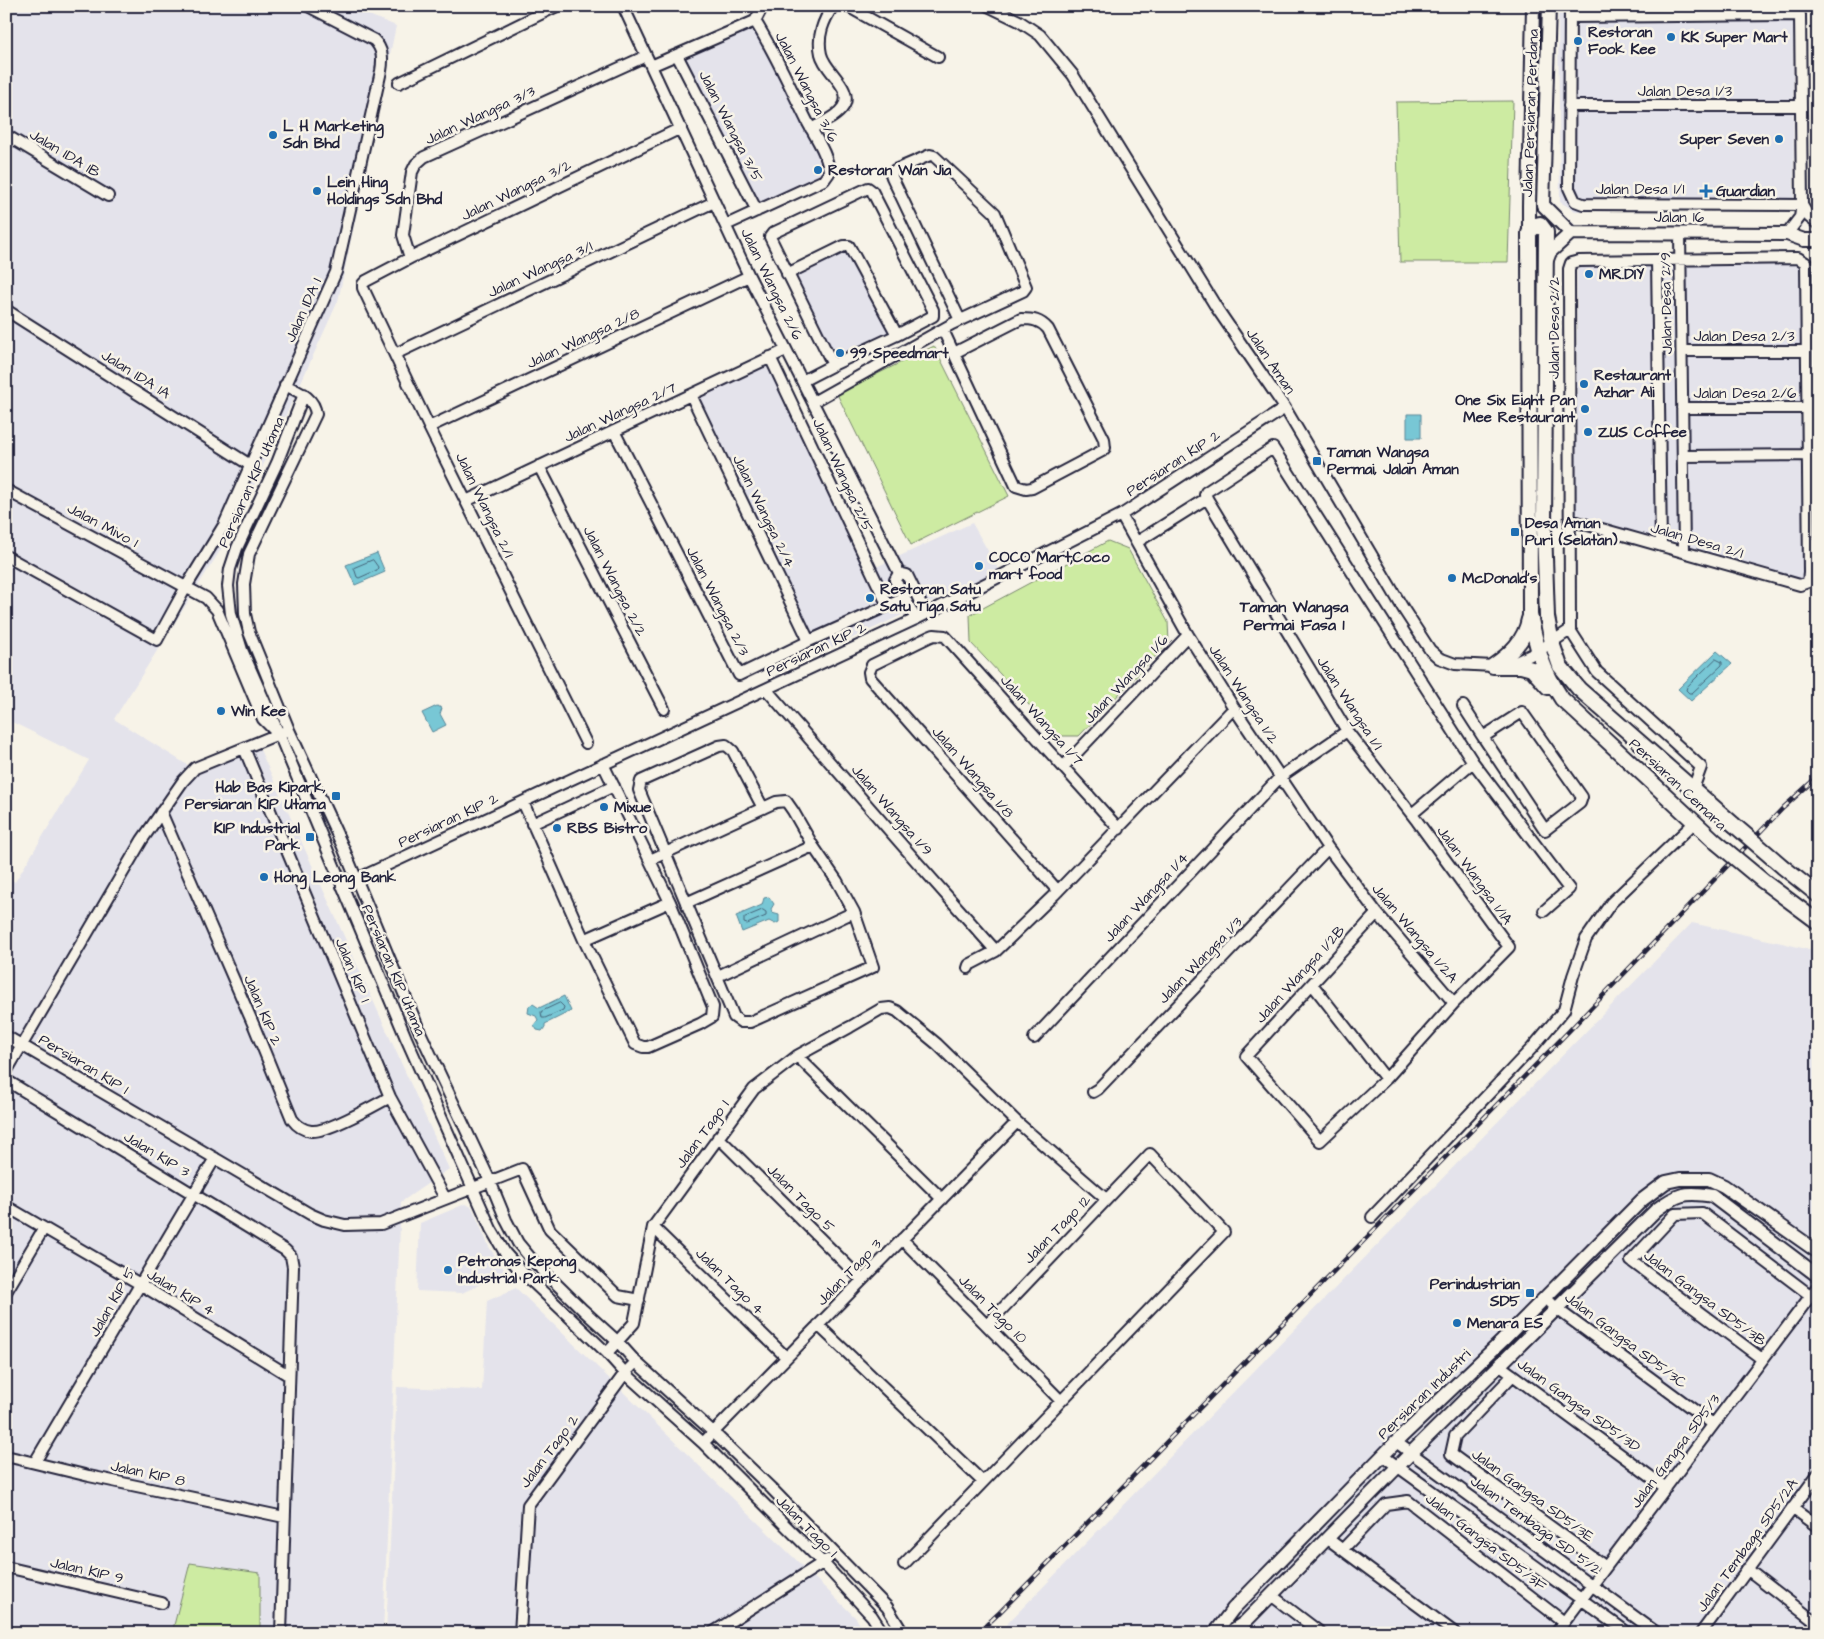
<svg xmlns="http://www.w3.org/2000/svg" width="1824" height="1639" viewBox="0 0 1824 1639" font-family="'Architects Daughter',sans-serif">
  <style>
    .built { fill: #e4e3eb }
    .green { fill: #cdeba2; stroke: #78866e }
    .water { fill: #78c7d5; stroke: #568597 }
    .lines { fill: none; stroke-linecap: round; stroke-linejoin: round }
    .shore { stroke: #446479; stroke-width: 1 }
    .minor-casing { stroke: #22223b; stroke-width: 14 }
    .tertiary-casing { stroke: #22223b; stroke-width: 16 }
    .secondary-casing { stroke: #22223b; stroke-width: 18 }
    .minor { stroke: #f7f3e8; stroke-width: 10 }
    .tertiary { stroke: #f7f3e8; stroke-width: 12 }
    .secondary { stroke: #f7f3e8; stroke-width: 14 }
    .rail-casing { stroke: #22223b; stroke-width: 4.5 }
    .rail { stroke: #f7f3e8; stroke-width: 2.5; stroke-dasharray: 8; stroke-linecap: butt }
    .secondary-bridge-casing { stroke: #22223b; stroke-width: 18; stroke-linecap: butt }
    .secondary-bridge { stroke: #f7f3e8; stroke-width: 14 }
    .poi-dot { fill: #1f6fb2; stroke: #f7f3e8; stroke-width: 2 }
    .labels { text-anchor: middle; stroke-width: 5; stroke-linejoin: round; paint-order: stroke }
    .poi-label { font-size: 15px; font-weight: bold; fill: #22223b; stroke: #f7f3e8; text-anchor: start }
    .street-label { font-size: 15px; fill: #22223b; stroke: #f7f3e8 }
    .neighbourhood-label { font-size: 16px; font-weight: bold; fill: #22223b; stroke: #f7f3e8 }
  </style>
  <rect width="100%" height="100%" fill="#f7f3e8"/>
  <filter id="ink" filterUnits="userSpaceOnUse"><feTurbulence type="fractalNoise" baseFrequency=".02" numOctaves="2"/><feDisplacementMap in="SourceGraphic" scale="10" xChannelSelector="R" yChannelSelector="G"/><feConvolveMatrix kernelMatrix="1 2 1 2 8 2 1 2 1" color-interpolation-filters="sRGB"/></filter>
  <g filter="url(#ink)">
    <path class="built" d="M6,6h341l49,20 -58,275 -103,226 -121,192 75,47 68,-23 192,426 -48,33 -18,431h-377v-756l9,5 74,-122 -83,-41z
      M1793,9l1,201 -219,1 -15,-9 -2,-191z
      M754,25l71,143 -2,7 -64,32 -77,-151z
      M846,250l44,85 -55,25 -43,-83z
      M1583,264l222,1 -1,316 -228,-67 1,-244z
      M770,364l97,207 105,-48 27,47 -179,83 -121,-256z
      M1692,923l94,21 28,7 4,3v679h-820z
      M465,1204l7,3 17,40 17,25 -44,21 -45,-2 3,-68z
      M516,1288l340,330 9,15h-479l11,-246 85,3 5,-89z"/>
    <path class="green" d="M1513,101l-5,161h-108l-4,-160z
      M934,346l75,150 -98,49 -74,-151z
      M1108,541l20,8 40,73 1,20 -90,94h-21l-87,-93 -1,-28z
      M190,1563l70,10v60h-88z"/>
    <path class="water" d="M1407,414h14v24h-14z
      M377,553l8,19 -30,13 -9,-20z
      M1717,651l15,13 -41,37 -13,-12z
      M437,706l5,2 -2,6 6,11 -14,7 -10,-19z
      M769,897l5,7 -3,5 1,4 7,2v7l-4,2 -6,-3 -27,11 -6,-16 26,-11 2,-7z
      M564,996l7,15 -26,13v3l-3,4 -5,-1 -3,-5 4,-5 -2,-4 -8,-3 1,-7 4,-2 6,4z"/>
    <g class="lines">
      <path class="shore" d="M373,560l5,7 -1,3 -18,8 -2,-1 -3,-9z
        M1716,659l6,3v3l-30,28h-3l-3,-3 1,-3z
        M763,910l3,2v4l-19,8 -3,-1v-5z
        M560,1003l4,4 -1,3 -18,8h-3l-1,-6z"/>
      <defs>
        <path id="minor" d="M623,6l126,270 150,297 8,2 19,39
          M847,6l91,51
          M988,6l31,15 21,14 33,40 145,235 67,98 119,202 26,40 9,8 16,6 38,2 25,-5 19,-9 33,-22
          M1570,6l-1,182 6,13 8,3 219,1
          M1570,17l230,-2
          M755,21l8,-15
          M677,55l80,156
          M651,66l104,-45
          M399,83l158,-77
          M1569,106h232
          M811,129c10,-6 26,-12 32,-22 12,-18 -18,-35 -22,-53 -4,-18 2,-33 12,-48
          M6,135l102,61
          M1802,205l7,12 9,7
          M726,225l98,-45 5,-7c0,-16 -13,-35 -21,-50 -17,-34 -33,-70 -53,-102
          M1680,233l4,319
          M1787,234l13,-17 2,-12 -2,-190 -4,-9
          M410,258l-7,-23 9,-63 4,-8 8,-7 222,-101
          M1657,260l4,286
          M787,274l57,-28h5l48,89
          M6,310l244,155
          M943,330l73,156 10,3 6,-1 70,-37 3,-3 -1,-9 -56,-110c-8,-9 -15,-10 -27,-10l-67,34
          M1682,351h125
          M395,354l319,-152
          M770,357l118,249
          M802,381l31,-16 64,-30 36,-19v-6l-61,-119 -4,-3 -95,45 -3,4 63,128
          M285,385c14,7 29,12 31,29l-67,140 -5,30 1,30 4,18 40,98 54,117 77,185 70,149 16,39 12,23 15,18 50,49 35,32 18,20 77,70 59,57 115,118 16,26
          M304,394l-27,69 -40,85 -7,21 -2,17 3,28 11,36 37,84 127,304 85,191 14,24 15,17 87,83 18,20 78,70 120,120 49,53 11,17
          M691,395l118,246
          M813,402l139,-78 71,-33 3,-4 -31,-74 -61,-57 -4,-1 -35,15 -4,4 1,3 68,143
          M1682,408h126
          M429,427l320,-151
          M614,431l125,244 70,-34 96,-43
          M1683,456l125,-1
          M539,466l125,243
          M6,490l200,108 11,12 46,109 12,12
          M466,501l320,-151
          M1121,515l67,120 46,73 94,140 49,65 77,90
          M1570,520l230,65 8,-3 1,-9 -3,-310 -8,-5 -219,3 -8,2 -2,6 1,361
          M1137,542l70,-44
          M6,556l151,84 29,-53 38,-62 112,-253 45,-201c2,-12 2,-22 -7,-31l-66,-34
          M899,573l-4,7 21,39
          M1570,630l27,42 104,95 -8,22
          M766,689l150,172 80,90
          M1463,706l20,31
          M1522,712l60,85 -2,6 -35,27 -62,-93z
          M586,743l-157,-316 -66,-139v-4l3,-3 44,-23 271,-130
          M244,748l146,349 55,101
          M1064,766l124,-131
          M523,802l61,138 51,104 8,3h5l52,-23 12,-7 1,-10 -43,-105 -67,-138
          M161,812l93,214 38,93c5,7 11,11 19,12 16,2 64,-26 79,-34
          M1412,814l61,-52
          M532,824l82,-38
          M650,860l113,-52 13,-6 10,-1 7,10 20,35 24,35 17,31 19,55 -123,55h-9l-7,-5 -95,-227 2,-9 78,-35 7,-1 7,6 30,57
          M342,886l574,-267 205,-104 164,-107
          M1058,891l-188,-213 -1,-6 3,-7 57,-28 5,-2 11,1 174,193
          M686,903l127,-57
          M1377,913l-131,143 74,85 66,-62 68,-76 55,-56 -92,-126 -70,-90 -142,-236 1,-3 67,-44 200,314 96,127 -25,22
          M584,940l86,-38
          M968,968l1,-3 27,-14 58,-56 180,-187
          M718,976l136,-64
          M1312,984l74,95
          M6,1036l304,178 14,6 21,5 36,-1 141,-55 28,61 68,66 21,4
          M1034,1038l246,-261 67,-46
          M797,1056l145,143
          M6,1072l136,-232 41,-59 12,-13 88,-36
          M6,1080l279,170 6,6 2,11 -12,366
          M1093,1092l5,-3 230,-241
          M718,1137l144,143
          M6,1206l134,78 148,91
          M1372,1217l160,-169 32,-38 9,-34 13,-37 25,-36 84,-81
          M653,1227l133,130
          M902,1239l159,162
          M6,1292l38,-64
          M1545,1297l12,12 156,115
          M818,1325l165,157
          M607,1353l27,-30 19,-96 101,-138 43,-33 53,-29 31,-18 9,-1 7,3 40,33 80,78 89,77
          M1762,1359l-131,-98 44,-47 27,-1 108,82
          M1499,1365l167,123
          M1513,1375l-58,61 -4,18 155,113
          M1396,1442l261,191
          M703,1443l314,-321
          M6,1456l83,20 195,41
          M1383,1456l245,177
          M35,1462l180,-304
          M1792,1508l26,19
          M1328,1539l127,94
          M1343,1549l43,-45 22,-3 156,121
          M904,1564l320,-332 -74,-78 -163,171
          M6,1567l156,36
          M1747,1569l71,55
          M1271,1595l50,38
          M520,1633l8,-128 97,-132 11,-11
          M712,1633l115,-73
          M1556,1633l262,-347
          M1701,1633l117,-159"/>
        <path id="tertiary" d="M1543,205l6,-199
          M1543,205l28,28
          M1529,233v-28l4,-199
          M1545,265l5,-13 21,-19 216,1 17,6h14
          M1215,1633l18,-24 163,-167 106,-101 140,-141 24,-18 14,-3h29l15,7 94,66
          M1229,1633l15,-10 168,-171 244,-242c21,-16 30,-19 56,-14l106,80"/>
        <path id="secondary" d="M1493,666h28l11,3 16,18
          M1493,666c17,-12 32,-25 36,-47
          M1716,842l-154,-143c-20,-30 -25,-50 -32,-84l-1,-382 7,-8 4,-1 6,8 -2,296 3,89 5,26 8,23 19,23 154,135
          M1783,867l35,28
          M1763,881l55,41"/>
      </defs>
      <use href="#minor" class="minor-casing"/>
      <use href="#tertiary" class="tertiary-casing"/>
      <use href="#secondary" class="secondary-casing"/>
      <use href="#minor" class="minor"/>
      <use href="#tertiary" class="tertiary"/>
      <use href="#secondary" class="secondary"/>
      <defs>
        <path id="rail" d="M978,1633l20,-19 571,-583 214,-223 35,-32"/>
      </defs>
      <use href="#rail" class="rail-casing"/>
      <use href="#rail" class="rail"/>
      <defs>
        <path id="secondary-bridge" d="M1733,824l50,43
          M1716,842l47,39"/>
      </defs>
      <use href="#secondary-bridge" class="secondary-bridge-casing"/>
      <use href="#secondary-bridge" class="secondary-bridge"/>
    </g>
  </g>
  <g class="poi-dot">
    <circle cx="1671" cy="37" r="5"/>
    <circle cx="1578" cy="41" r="5"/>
    <circle cx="273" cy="135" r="5"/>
    <circle cx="1779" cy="139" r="5"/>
    <circle cx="818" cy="170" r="5"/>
    <circle cx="317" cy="191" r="5"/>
    <path d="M1703.5 183.5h5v5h5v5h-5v5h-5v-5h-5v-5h5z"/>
    <circle cx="1589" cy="274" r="5"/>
    <circle cx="840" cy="353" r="5"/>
    <circle cx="1584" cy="384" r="5"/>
    <circle cx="1585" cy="409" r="5"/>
    <circle cx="1588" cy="432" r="5"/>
    <rect x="1312" y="456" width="10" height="10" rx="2.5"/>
    <rect x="1510" y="527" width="10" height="10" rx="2.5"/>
    <circle cx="979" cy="566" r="5"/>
    <circle cx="1452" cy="578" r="5"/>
    <circle cx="870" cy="598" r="5"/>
    <circle cx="221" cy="711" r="5"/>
    <rect x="331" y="791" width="10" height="10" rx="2.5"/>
    <circle cx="604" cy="807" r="5"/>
    <circle cx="557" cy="828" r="5"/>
    <rect x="305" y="832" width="10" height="10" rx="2.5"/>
    <circle cx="264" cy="877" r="5"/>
    <circle cx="448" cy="1270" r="5"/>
    <rect x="1525" y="1288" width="10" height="10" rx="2.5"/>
    <circle cx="1457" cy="1323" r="5"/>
  </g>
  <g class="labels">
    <g class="poi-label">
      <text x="1588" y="37">Restoran<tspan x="1588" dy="17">Fook Kee</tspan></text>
      <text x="1681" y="42">KK Super Mart</text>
      <text x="283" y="131">L H Marketing<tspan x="283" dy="17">Sdn Bhd</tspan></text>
      <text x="1769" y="144" text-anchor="end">Super Seven</text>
      <text x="828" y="175">Restoran Wan Jia</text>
      <text x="327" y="187">Lein Hing<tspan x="327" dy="17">Holdings Sdn Bhd</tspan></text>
      <text x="1716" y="196">Guardian</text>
      <text x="1599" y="279">MR.DIY</text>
      <text x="850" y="358">99 Speedmart</text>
      <text x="1594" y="380">Restaurant<tspan x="1594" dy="17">Azhar Ali</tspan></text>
      <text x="1575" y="405" text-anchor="end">One Six Eight Pan<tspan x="1575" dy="17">Mee Restaurant</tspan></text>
      <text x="1598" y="437">ZUS Coffee</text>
      <text x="1327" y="457">Taman Wangsa<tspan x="1327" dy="17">Permai, Jalan Aman</tspan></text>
      <text x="1525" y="528">Desa Aman<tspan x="1525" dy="17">Puri (Selatan)</tspan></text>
      <text x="989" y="562">COCO Mart;Coco<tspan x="989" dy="17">mart food</tspan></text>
      <text x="1462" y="583">McDonald's</text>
      <text x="880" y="594">Restoran Satu<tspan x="880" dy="17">Satu Tiga Satu</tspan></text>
      <text x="231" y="716">Win Kee</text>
      <text x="326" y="792" text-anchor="end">Hab Bas Kipark,<tspan x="326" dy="17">Persiaran KIP Utama</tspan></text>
      <text x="614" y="812">Mixue</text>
      <text x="300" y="833" text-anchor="end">KIP Industrial<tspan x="300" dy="17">Park</tspan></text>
      <text x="567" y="833">RBS Bistro</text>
      <text x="274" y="882">Hong Leong Bank</text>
      <text x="458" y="1266">Petronas Kepong<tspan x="458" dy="17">Industrial Park</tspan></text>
      <text x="1520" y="1289" text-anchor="end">Perindustrian<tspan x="1520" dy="17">SD5</tspan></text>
      <text x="1467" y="1328">Menara ES</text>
    </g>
    <g class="street-label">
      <text transform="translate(807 87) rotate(63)" y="5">Jalan Wangsa 3/6</text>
      <text x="1685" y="96">Jalan Desa 1/3</text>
      <text transform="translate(1530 113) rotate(-88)" y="5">Jalan Persiaran Perdana</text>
      <text transform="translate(480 115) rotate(-25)" y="5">Jalan Wangsa 3/3</text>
      <text transform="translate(731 126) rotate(63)" y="5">Jalan Wangsa 3/5</text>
      <text transform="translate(65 153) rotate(31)" y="5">Jalan IDA 1B</text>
      <text x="1640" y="194">Jalan Desa 1/1</text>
      <text transform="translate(516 190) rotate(-26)" y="5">Jalan Wangsa 3/2</text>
      <text x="1679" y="222">Jalan 16</text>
      <text transform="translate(540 269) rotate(-25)" y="5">Jalan Wangsa 3/1</text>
      <text transform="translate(772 284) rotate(64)" y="5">Jalan Wangsa 2/6</text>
      <text transform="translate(1666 303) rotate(-91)" y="5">Jalan Desa 2/9</text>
      <text transform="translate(303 310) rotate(-66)" y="5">Jalan IDA 1</text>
      <text transform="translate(1554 328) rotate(-90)" y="5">Jalan Desa 2/2</text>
      <text x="1744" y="341">Jalan Desa 2/3</text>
      <text transform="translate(583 338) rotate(-25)" y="5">Jalan Wangsa 2/8</text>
      <text transform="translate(1271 361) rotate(56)" y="5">Jalan Aman</text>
      <text transform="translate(136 374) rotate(32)" y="5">Jalan IDA 1A</text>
      <text x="1745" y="398">Jalan Desa 2/6</text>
      <text transform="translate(620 412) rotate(-25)" y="5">Jalan Wangsa 2/7</text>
      <text transform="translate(1173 463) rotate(-33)" y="5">Persiaran KIP 2</text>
      <text transform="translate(843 475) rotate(65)" y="5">Jalan Wangsa 2/5</text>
      <text transform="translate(251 482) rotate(-66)" y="5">Persiaran KIP Utama</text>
      <text transform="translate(485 505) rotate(64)" y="5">Jalan Wangsa 2/1</text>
      <text transform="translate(764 511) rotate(64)" y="5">Jalan Wangsa 2/4</text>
      <text transform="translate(103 525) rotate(28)" y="5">Jalan Mivo 1</text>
      <text transform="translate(1697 540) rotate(16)" y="5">Jalan Desa 2/1</text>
      <text transform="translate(615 581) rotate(63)" y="5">Jalan Wangsa 2/2</text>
      <text transform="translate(718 601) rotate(63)" y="5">Jalan Wangsa 2/3</text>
      <text transform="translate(816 649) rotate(-25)" y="5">Persiaran KIP 2</text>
      <text transform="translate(1126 679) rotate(-47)" y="5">Jalan Wangsa 1/6</text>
      <text transform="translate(1244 694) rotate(57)" y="5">Jalan Wangsa 1/2</text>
      <text transform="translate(1350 703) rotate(57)" y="5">Jalan Wangsa 1/1</text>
      <text transform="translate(1042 720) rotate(48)" y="5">Jalan Wangsa 1/7</text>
      <text transform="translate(973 772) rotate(49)" y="5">Jalan Wangsa 1/8</text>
      <text transform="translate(1678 784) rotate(43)" y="5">Persiaran Cemara</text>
      <text transform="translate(892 810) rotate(49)" y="5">Jalan Wangsa 1/9</text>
      <text transform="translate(448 820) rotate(-25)" y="5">Persiaran KIP 2</text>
      <text transform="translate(1475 875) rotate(54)" y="5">Jalan Wangsa 1/1A</text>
      <text transform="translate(1146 897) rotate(-47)" y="5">Jalan Wangsa 1/4</text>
      <text transform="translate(1415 933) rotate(50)" y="5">Jalan Wangsa 1/2A</text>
      <text transform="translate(1200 960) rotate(-46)" y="5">Jalan Wangsa 1/3</text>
      <text transform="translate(353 970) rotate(67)" y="5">Jalan KIP 1</text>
      <text transform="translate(394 970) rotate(67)" y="5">Persiaran KIP Utama</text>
      <text transform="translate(1300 974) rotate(-48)" y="5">Jalan Wangsa 1/2B</text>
      <text transform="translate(263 1010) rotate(67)" y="5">Jalan KIP 2</text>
      <text transform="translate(84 1064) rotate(31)" y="5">Persiaran KIP 1</text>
      <text transform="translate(702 1134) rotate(-54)" y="5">Jalan Tago 1</text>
      <text transform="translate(157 1154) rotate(31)" y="5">Jalan KIP 3</text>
      <text transform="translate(801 1198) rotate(45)" y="5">Jalan Tago 5</text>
      <text transform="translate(1057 1229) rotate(-46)" y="5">Jalan Tago 12</text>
      <text transform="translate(849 1272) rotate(-46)" y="5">Jalan Tago 3</text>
      <text transform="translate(730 1281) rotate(44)" y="5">Jalan Tago 4</text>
      <text transform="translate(181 1292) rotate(31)" y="5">Jalan KIP 4</text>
      <text transform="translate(1705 1298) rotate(37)" y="5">Jalan Gangsa SD5/3B</text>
      <text transform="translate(112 1302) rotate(-60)" y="5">Jalan KIP 5</text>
      <text transform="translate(993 1309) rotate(45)" y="5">Jalan Tago 10</text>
      <text transform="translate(1626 1340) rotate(37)" y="5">Jalan Gangsa SD5/3C</text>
      <text transform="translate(1424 1394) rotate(-44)" y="5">Persiaran Industri</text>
      <text transform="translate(1579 1405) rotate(36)" y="5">Jalan Gangsa SD5/3D</text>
      <text transform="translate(549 1451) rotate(-53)" y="5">Jalan Tago 2</text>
      <text transform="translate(1675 1451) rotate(-53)" y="5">Jalan Gangsa SD5/3</text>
      <text transform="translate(148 1473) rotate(12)" y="5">Jalan KIP 8</text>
      <text transform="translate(1533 1495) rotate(36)" y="5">Jalan Gangsa SD5/3E</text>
      <text transform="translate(1536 1525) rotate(36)" y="5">Jalan Tembaga SD 5/2</text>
      <text transform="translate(807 1526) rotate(45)" y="5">Jalan Tago 1</text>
      <text transform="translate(1486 1542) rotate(38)" y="5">Jalan Gangsa SD5/3F</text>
      <text transform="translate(1747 1545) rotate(-54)" y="5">Jalan Tembaga SD5/2A</text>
      <text transform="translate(87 1570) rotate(13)" y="5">Jalan KIP 9</text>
    </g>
    <g class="neighbourhood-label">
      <text x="1294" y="612">Taman Wangsa<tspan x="1294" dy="18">Permai Fasa 1</tspan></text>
    </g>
  </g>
  <rect width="1824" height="1639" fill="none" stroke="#f7f3e8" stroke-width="25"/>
  <rect x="12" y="12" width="1799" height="1614" fill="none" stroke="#22223b" stroke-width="2" filter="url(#ink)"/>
</svg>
